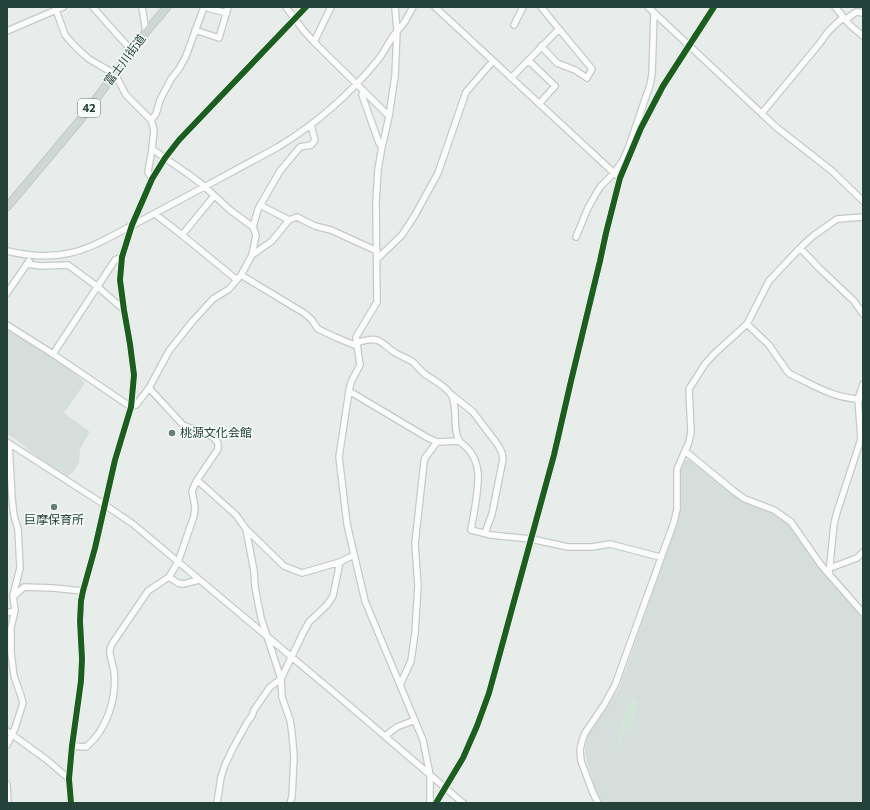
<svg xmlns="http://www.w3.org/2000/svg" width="870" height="810" viewBox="0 0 870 810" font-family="Commissioner,'Noto Sans JP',sans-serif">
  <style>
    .built { fill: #d6dedb }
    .green { fill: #d1e6d8 }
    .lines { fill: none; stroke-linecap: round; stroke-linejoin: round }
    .minor-casing { stroke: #c5cac8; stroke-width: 8 }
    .major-casing { stroke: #c3ccc9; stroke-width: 9 }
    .minor { stroke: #fcfcfc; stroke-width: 5.5 }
    .major { stroke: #cfd7d5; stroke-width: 7 }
    .cycleway-casing { stroke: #f7fbf9; stroke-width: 8 }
    .cycleway { stroke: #1b5e20; stroke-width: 6 }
    .poi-dot { fill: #697e78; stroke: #f7fbf9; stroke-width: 1.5 }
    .labels { text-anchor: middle; stroke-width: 3; stroke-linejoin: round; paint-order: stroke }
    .shield { fill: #f7fbf9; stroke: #637a73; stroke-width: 1 }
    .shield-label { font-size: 11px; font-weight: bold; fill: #24423a }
    .street-label { font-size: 12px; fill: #24423a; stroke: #f7fbf9 }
    .poi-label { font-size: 12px; fill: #24423a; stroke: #f7fbf9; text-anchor: start }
  </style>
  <rect width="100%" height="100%" fill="#e8edeb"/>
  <path class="built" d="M7,328l59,38 19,17 -21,30 26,19 -10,17 -1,14 -7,10 -5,3 -29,-19 -23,-18 -8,-5z
    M685,460h6l42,35 14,8 26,10 12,9 8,8 28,41 42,46v186h-260l-3,-4 -4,-8 -10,-33 -1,-8 1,-8 3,-8 18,-26 12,-20 56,-159 4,-10 1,-14v-35z"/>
  <path class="green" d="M634,699l3,1 -7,30 -5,-1 -5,17 -2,-1c2,-16 6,-32 16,-46z"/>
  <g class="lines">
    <defs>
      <path id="minor" d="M93,7l13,15 26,29
        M142,7l4,25
        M204,7l23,6
        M286,7l18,24 10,11 75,74
        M395,7l2,24 -2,45 -6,40 -5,23 -2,7 -4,24 -2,32 1,100 -21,35 4,28 -9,17 -2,9 -10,66 8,67 18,77 58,139 7,35v28
        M435,7l179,166 6,5
        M648,7l128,120 56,44 31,30
        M835,7l15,18 13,11
        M56,10l9,25 7,8 9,9 8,7 10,6 16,9 11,21 25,25 3,10 -2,19 -4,23 4,7
        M845,20l11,-8 7,1
        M514,25l9,-18
        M195,30l24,8 9,-31
        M7,31l56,-24
        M314,42l17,-35
        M541,46l16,17 18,7 12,8 5,-9 -33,-40
        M528,60l27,26 -16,18
        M511,78l48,-49 -18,-22
        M363,90l-1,5 17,48 3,3
        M762,113l58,-70c6,-10 14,-18 23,-25
        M151,120l5,-6 4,-14 11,-21 8,-10 7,-13 18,-49
        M214,196l-32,39 55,45
        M260,205l29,15 8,-3 18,9 16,4 46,21
        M155,214l27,21
        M253,227l5,-18 22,-38 20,-24 11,-2 4,-5 -4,-15
        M576,237l12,-29 9,-16 4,-6 13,-13 9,-13 6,-14 21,-61 2,-11 2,-61
        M800,248l19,20 35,33 9,13
        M7,251c21,5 42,7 63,2 23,-5 43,-18 63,-28 25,-13 48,-26 73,-39 24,-13 48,-26 72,-39 36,-22 72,-53 99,-86 7,-8 11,-18 17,-26 3,-4 7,-8 10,-12 3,-5 6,-11 9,-16
        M252,255l20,-14 17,-21
        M377,259l25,-24 13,-20 23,-42 28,-81 27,-31
        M27,264l14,2 27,-1 30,22 26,23
        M241,275l63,38 7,6 7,10 17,8 12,5 10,4
        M7,293l22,-32
        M747,324l22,21 18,26 3,3c23,11 47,26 73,25
        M7,325l46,29 78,53
        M356,343c7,-2 14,-5 21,-3 7,3 11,8 17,12 6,4 13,6 19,10 4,4 8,9 13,13 8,5 21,12 26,21 6,13 0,32 7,44 1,3 4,4 6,6 8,7 12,16 13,27 1,18 -4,39 -7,57l20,5 40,4 37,8h24l18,-3 50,13
        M53,354l62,-94 7,-3
        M349,391l79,47 9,4 22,-1
        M452,395l21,17 25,33 4,8 1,6 -11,55 -7,19
        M131,407l5,-2 13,-17 14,-26 6,-11 23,-29 21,-23 16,-10 12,-14 11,-20 4,-20 -3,-8 -23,-17 -26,-24 -13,-10 -39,-27
        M7,442l98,63 28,19 198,166 132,113
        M685,451l50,41 10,7 29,11 17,12 30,43 42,48
        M197,480l39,35 10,14 8,42 1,16 6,31 20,61 1,18 8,23 2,13 2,24 -2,40 -2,6
        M246,529l38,37 18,7 38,-11 14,-7
        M830,568l27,-10 6,-6
        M829,574l5,-50 3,-12 24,-73 -3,-40 5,-15
        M169,577l9,6 5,1 16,-4
        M14,596l10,-9 29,1 30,3
        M7,613l8,-3
        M400,685l11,-24 4,-28 3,-47 -3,-42 9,-82 1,-4 12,-16
        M7,731l40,29 22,19
        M385,736l12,-9 18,-7
        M7,745l8,-17 8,-25 -2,-7 -7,-20 -3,-23v-25l4,-18 -2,-14 7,-28 -2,-39 -4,-13 -2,-18 -3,-54
        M72,746l14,1c21,-17 31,-49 28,-76 -1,-6 -5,-16 -4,-21 0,-2 1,-4 2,-6l36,-53 21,-14 9,-15 16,-46 1,-9 -3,-16 5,-11 21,-31v-6l-5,-6 -30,-12 -34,-37
        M7,784l1,19
        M71,803l-2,-24 3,-33 9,-65 1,-22 -2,-38 1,-20 2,-10 12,-43 20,-88 16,-53 1,-10 2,-22 -4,-31 -6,-34 -4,-30 2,-23 10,-32 20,-46 13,-21 14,-18 127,-133
        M217,803l4,-26 4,-12 8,-17 15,-27 4,-5 2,-6 16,-23 11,-8 22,-46 6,-11 18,-17 6,-9 7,-34
        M436,803l27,-45 14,-32 12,-33 65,-238 17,-74 29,-120 6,-28 14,-55 21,-50 22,-42 51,-79
        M598,803l-5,-10 -12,-32 -1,-11 2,-9 3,-8 19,-28 11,-20 59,-163 3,-13v-40l12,-27 2,-10 -2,-43 16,-25 9,-10 33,-30 22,-43 31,-33 13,-12 24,-17 26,-2"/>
      <path id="major" d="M7,207l74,-88 65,-87 21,-25"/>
    </defs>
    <use href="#minor" class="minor-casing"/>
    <use href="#major" class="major-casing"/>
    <use href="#minor" class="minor"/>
    <use href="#major" class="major"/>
    <defs>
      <path id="cycleway" d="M71,803l-2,-24 3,-33 9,-65 1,-22 -2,-38 1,-20 2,-10 12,-43 20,-88 16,-53 1,-10 2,-22 -4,-31 -6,-34 -4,-30 2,-23 10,-32 20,-46 13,-21 14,-18 127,-133
        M436,803l27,-45 14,-32 12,-33 65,-238 17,-74 29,-120 6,-28 14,-55 21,-50 22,-42 51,-79"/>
    </defs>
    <use href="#cycleway" class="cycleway-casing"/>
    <use href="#cycleway" class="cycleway"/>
  </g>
  <g class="poi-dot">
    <circle cx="172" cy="433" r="4"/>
    <circle cx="54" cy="507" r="4"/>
  </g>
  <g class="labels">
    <rect class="shield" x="78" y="99" width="22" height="18" rx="3"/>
    <g class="shield-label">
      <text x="89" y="112">42</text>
    </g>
    <g class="street-label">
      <text transform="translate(125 60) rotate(-53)" y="4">富士川街道</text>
    </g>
    <g class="poi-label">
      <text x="180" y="437">桃源文化会館</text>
      <text x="54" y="524" text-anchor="middle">巨摩保育所</text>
    </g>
  </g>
  <rect width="870" height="810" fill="none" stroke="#24423a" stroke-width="16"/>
</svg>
